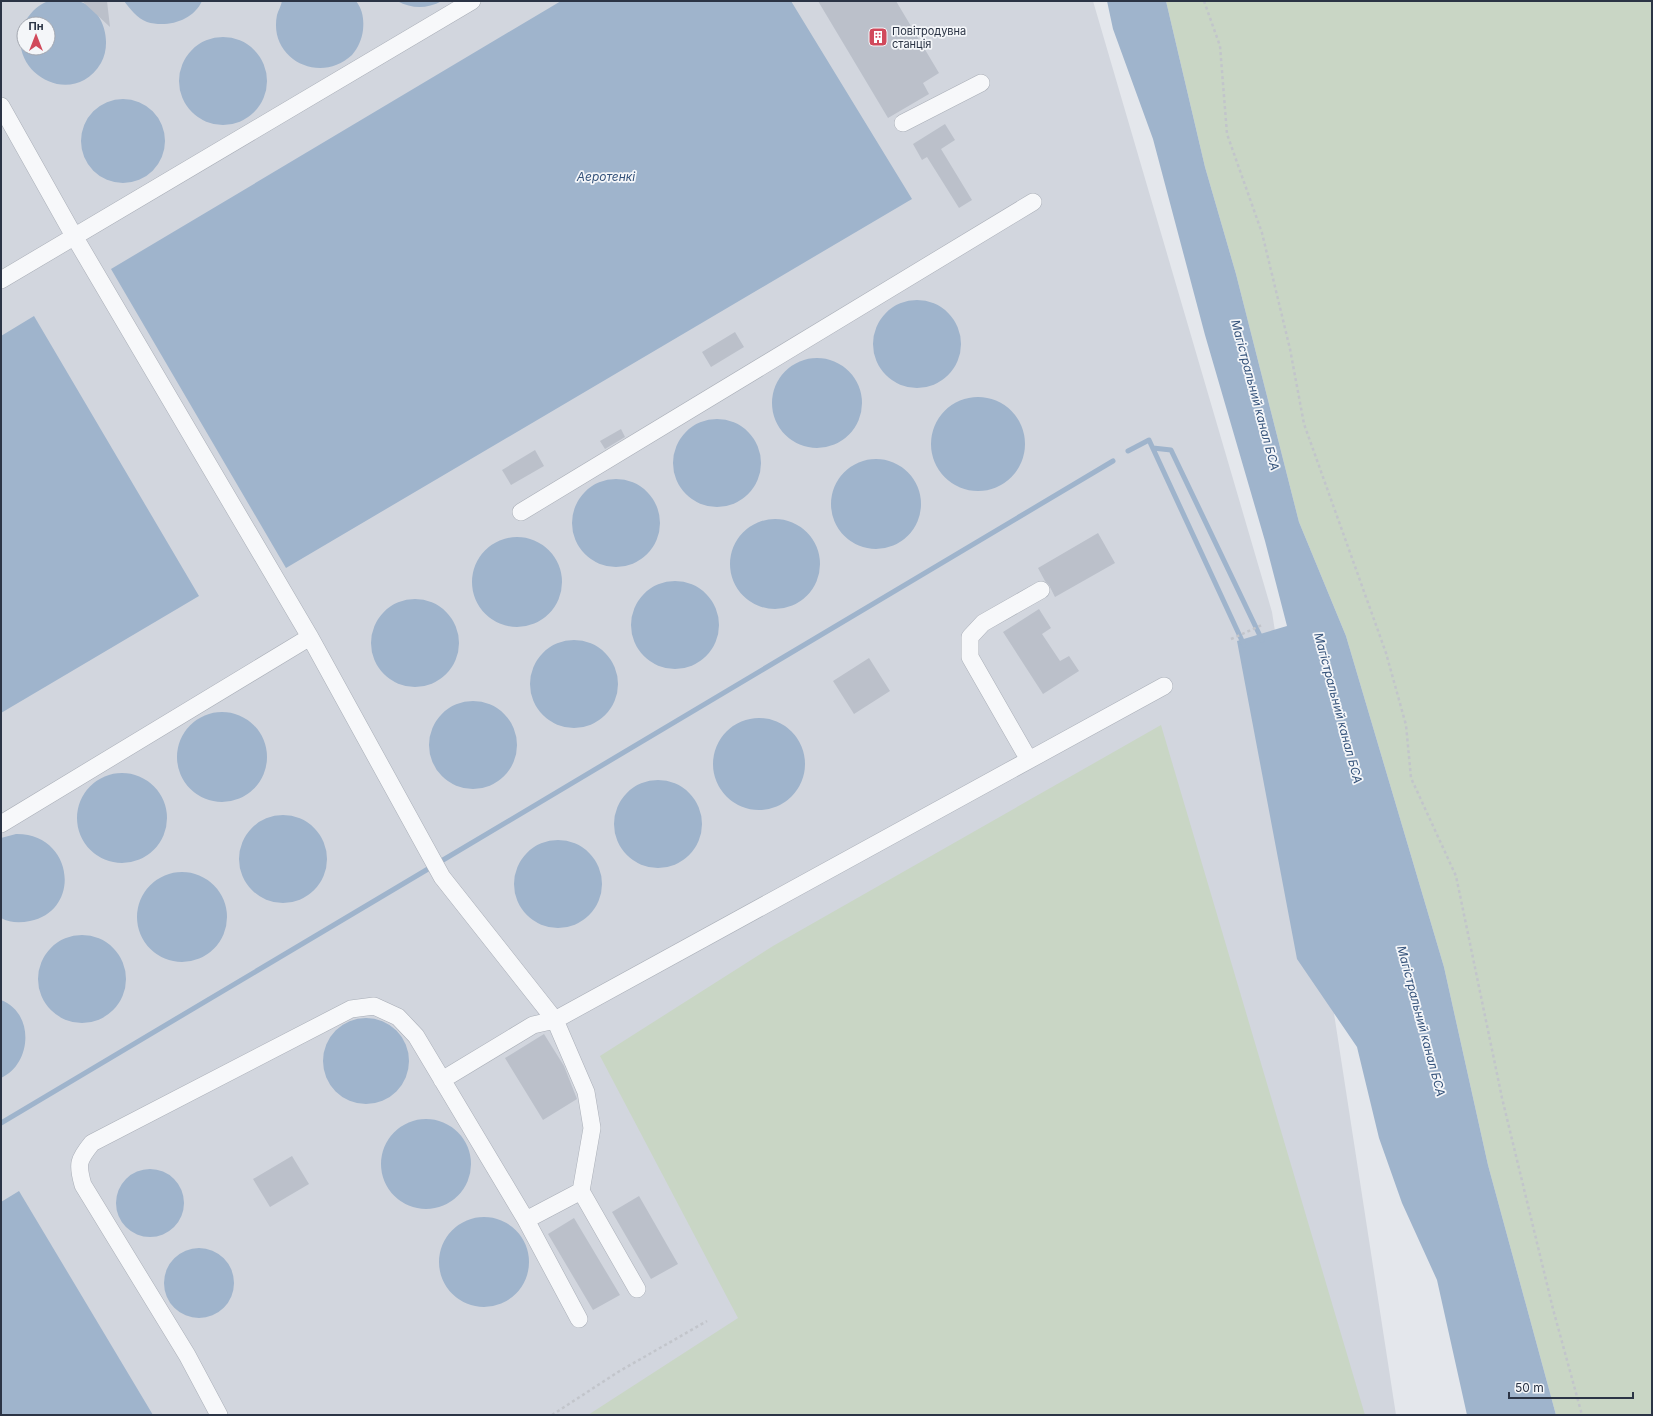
<svg xmlns="http://www.w3.org/2000/svg" width="1653" height="1416" viewBox="0 0 1653 1416" font-family="Inter,sans-serif">
  <style>
    .built { fill: #d2d6de; fill-rule: evenodd }
    .green { fill: #c9d6c5 }
    .water { fill: #9fb4cc; fill-rule: evenodd }
    .lines { fill: none; stroke-linecap: round; stroke-linejoin: round }
    .stream { stroke: #9fb4cc; stroke-width: 5 }
    .building { fill: #bbc0ca }
    .minor-casing { stroke: #a9aeb7; stroke-width: 18 }
    .path { stroke: #c2c5cb; stroke-width: 2.5; stroke-dasharray: 3 3; stroke-linecap: butt }
    .minor { stroke: #f7f8fa; stroke-width: 17 }
    .labels { text-anchor: middle; stroke-width: 3.5; stroke-linejoin: round; paint-order: stroke }
    .poi-label { font-size: 11px; fill: #2b3445; stroke: #f4f6f9; text-anchor: start }
    .water-label { font-size: 12px; font-style: italic; fill: #34527a; stroke: #f4f6f9 }
  </style>
  <rect width="100%" height="100%" fill="#e4e7ec"/>
  <path class="built" d="M1,1h1092l179,611 124,803h-1395zM24,24h24v24h-24z"/>
  <path class="green" d="M1166,1h486v1414h-96l-68,-250 -44,-198 -98,-331 -47,-114 -63,-248 -31,-107z
    M1161,725l204,690h-777l150,-97 -138,-262 173,-110z"/>
  <path class="water" d="M49,1c9,0 19,-1 28,0 26,5 36,41 24,62 -30,50 -101,5 -75,-43 6,-9 13,-16 23,-19zM24,24h24v24h-24z
    M124,1h78c-9,20 -35,27 -55,21 -10,-4 -17,-13 -23,-21z
    M282,1h74c7,9 8,19 7,29 -1,9 -5,18 -11,25 -32,30 -84,4 -75,-40 1,-4 4,-9 5,-14z
    M397,1h45c-16,8 -29,8 -45,0z
    M561,1h230l121,198 -626,369 -175,-299z
    M1107,1h59l39,166 31,107 63,248 47,114 98,331 44,198 68,250h-89l-30,-135 -35,-77 -23,-65 -22,-91 -60,-88 -60,-318 50,-15 -22,-85 -60,-206 -52,-196 -40,-110z
    M179 81a44 44 0 1 1 88 0a44 44 0 1 1-88 0Z
    M81 141a42 42 0 1 1 84 0a42 42 0 1 1-84 0Z
    M873 344a44 44 0 1 1 88 0a44 44 0 1 1-88 0Z
    M34,316l165,280 -198,117v-377z
    M772 403a45 45 0 1 1 90 0a45 45 0 1 1-90 0Z
    M931 444a47 47 0 1 1 94 0a47 47 0 1 1-94 0Z
    M673 463a44 44 0 1 1 88 0a44 44 0 1 1-88 0Z
    M831 504a45 45 0 1 1 90 0a45 45 0 1 1-90 0Z
    M572 523a44 44 0 1 1 88 0a44 44 0 1 1-88 0Z
    M730 564a45 45 0 1 1 90 0a45 45 0 1 1-90 0Z
    M472 582a45 45 0 1 1 90 0a45 45 0 1 1-90 0Z
    M631 625a44 44 0 1 1 88 0a44 44 0 1 1-88 0Z
    M371 643a44 44 0 1 1 88 0a44 44 0 1 1-88 0Z
    M530 684a44 44 0 1 1 88 0a44 44 0 1 1-88 0Z
    M429 745a44 44 0 1 1 88 0a44 44 0 1 1-88 0Z
    M177 757a45 45 0 1 1 90 0a45 45 0 1 1-90 0Z
    M713 764a46 46 0 1 1 92 0a46 46 0 1 1-92 0Z
    M77 818a45 45 0 1 1 90 0a45 45 0 1 1-90 0Z
    M614 824a44 44 0 1 1 88 0a44 44 0 1 1-88 0Z
    M239 859a44 44 0 1 1 88 0a44 44 0 1 1-88 0Z
    M16,834c57,-1 67,76 14,87 -10,2 -20,2 -29,-3v-80z
    M514 884a44 44 0 1 1 88 0a44 44 0 1 1-88 0Z
    M137 917a45 45 0 1 1 90 0a45 45 0 1 1-90 0Z
    M38 979a44 44 0 1 1 88 0a44 44 0 1 1-88 0Z
    M1,1000c34,13 31,64 0,78z
    M323 1061a43 43 0 1 1 86 0a43 43 0 1 1-86 0Z
    M381 1164a45 45 0 1 1 90 0a45 45 0 1 1-90 0Z
    M116 1203a34 34 0 1 1 68 0a34 34 0 1 1-68 0Z
    M19,1191l134,224h-152v-213z
    M439 1262a45 45 0 1 1 90 0a45 45 0 1 1-90 0Z
    M164 1283a35 35 0 1 1 70 0a35 35 0 1 1-70 0Z"/>
  <g class="lines">
    <path class="stream" d="M1153,448l18,2 91,190
      M1128,451l21,-11 95,205
      M443,860l670,-399
      M1,1123l427,-254"/>
  </g>
  <path class="building" d="M82,1h25l3,26z
    M818,1h78l43,72 -16,10 6,11 -41,24z
    M945,124l10,16 -14,9 31,51 -13,8 -32,-51 -5,3 -9,-16z
    M735,332l9,15 -33,20 -9,-15z
    M621,429l4,8 -20,12 -5,-8z
    M535,450l9,16 -33,19 -9,-15z
    M1098,533l17,30 -60,34 -6,-12 -4,-4 -7,-13z
    M1039,609l12,19 -9,6 18,27 9,-5 10,15 -36,23 -40,-62z
    M869,658l21,33 -36,23 -21,-33z
    M544,1034l20,32 13,33 -34,21 -38,-62z
    M292,1156l17,28 -39,23 -17,-28z
    M639,1196l39,68 -27,15 -39,-67z
    M574,1218l46,77 -27,15 -45,-76z"/>
  <g class="lines">
    <defs>
      <path id="minor" d="M1,106l73,130 236,401 132,240 113,143 31,72 6,36 -11,63 56,98
        M903,123l78,-40
        M1,280l471,-279
        M521,512l512,-310
        M1029,760l-59,-103v-20l13,-14 58,-33
        M1,824l309,-187
        M442,1080l91,-55 22,-5 609,-334
        M526,1220l55,-29
        M219,1415l-32,-60 -104,-170c-6,-21 -5,-25 9,-42l259,-134 23,-3 24,11 18,19 110,184 53,99"/>
    </defs>
    <use href="#minor" class="minor-casing"/>
    <path class="path" d="M1204,1l16,45 7,88 35,99 28,116 14,75 82,229 20,72 5,53 45,98 46,222 51,211 29,106
      M1231,639l31,-14
      M552,1415l66,-43 89,-51"/>
    <use href="#minor" class="minor"/>
  </g>
  <defs>
    <symbol id="building-square" viewBox="-11 -11 22 22"><rect x="-9" y="-9" width="18" height="18" rx="4" fill="#d1495b" stroke="#f4f6f9"/><path d="M-4-6H4V6H1V3H-1V6H-4ZM-2.5-4.3h1.7v1.8h-1.7ZM.8-4.3h1.7v1.8H.8ZM-2.5-1h1.7V.8h-1.7ZM.8-1h1.7V.8H.8Z" fill="#fff"/></symbol>
  </defs>
  <g fill-rule="evenodd">
    <use href="#building-square" x="867" y="26" width="22" height="22"/>
  </g>
  <g class="labels">
    <g class="poi-label">
      <text x="892" y="35">Повітродувна<tspan x="892" dy="13">станція</tspan></text>
    </g>
    <g class="water-label">
      <text x="606" y="181">Аеротенкі</text>
      <text transform="translate(1255 395) rotate(75)" y="4">Магістральний канал БСА</text>
      <text transform="translate(1338 708) rotate(75)" y="4">Магістральний канал БСА</text>
      <text transform="translate(1421 1021) rotate(75)" y="4">Магістральний канал БСА</text>
    </g>
  </g>
  <rect width="1653" height="1416" fill="none" stroke="#2b3445" stroke-width="4"/>
  <g transform="translate(36 36)"><circle r="19" fill="#f4f6f9" stroke="#a4a8b1"/>
  <path d="M0-3L7 15L0 10L-7 15Z" fill="#d1495b"/>
  <text y="-6" font-size="11" font-weight="bold" text-anchor="middle" fill="#2b3445">Пн</text>
  </g>
  <path d="M1509 1392v6h124v-6" fill="none" stroke="#2b3445" stroke-width="2"/>
  <text x="1515" y="1392" font-size="12" fill="#2b3445" stroke="#f4f6f9" stroke-width="3" paint-order="stroke">50 m</text>
</svg>
